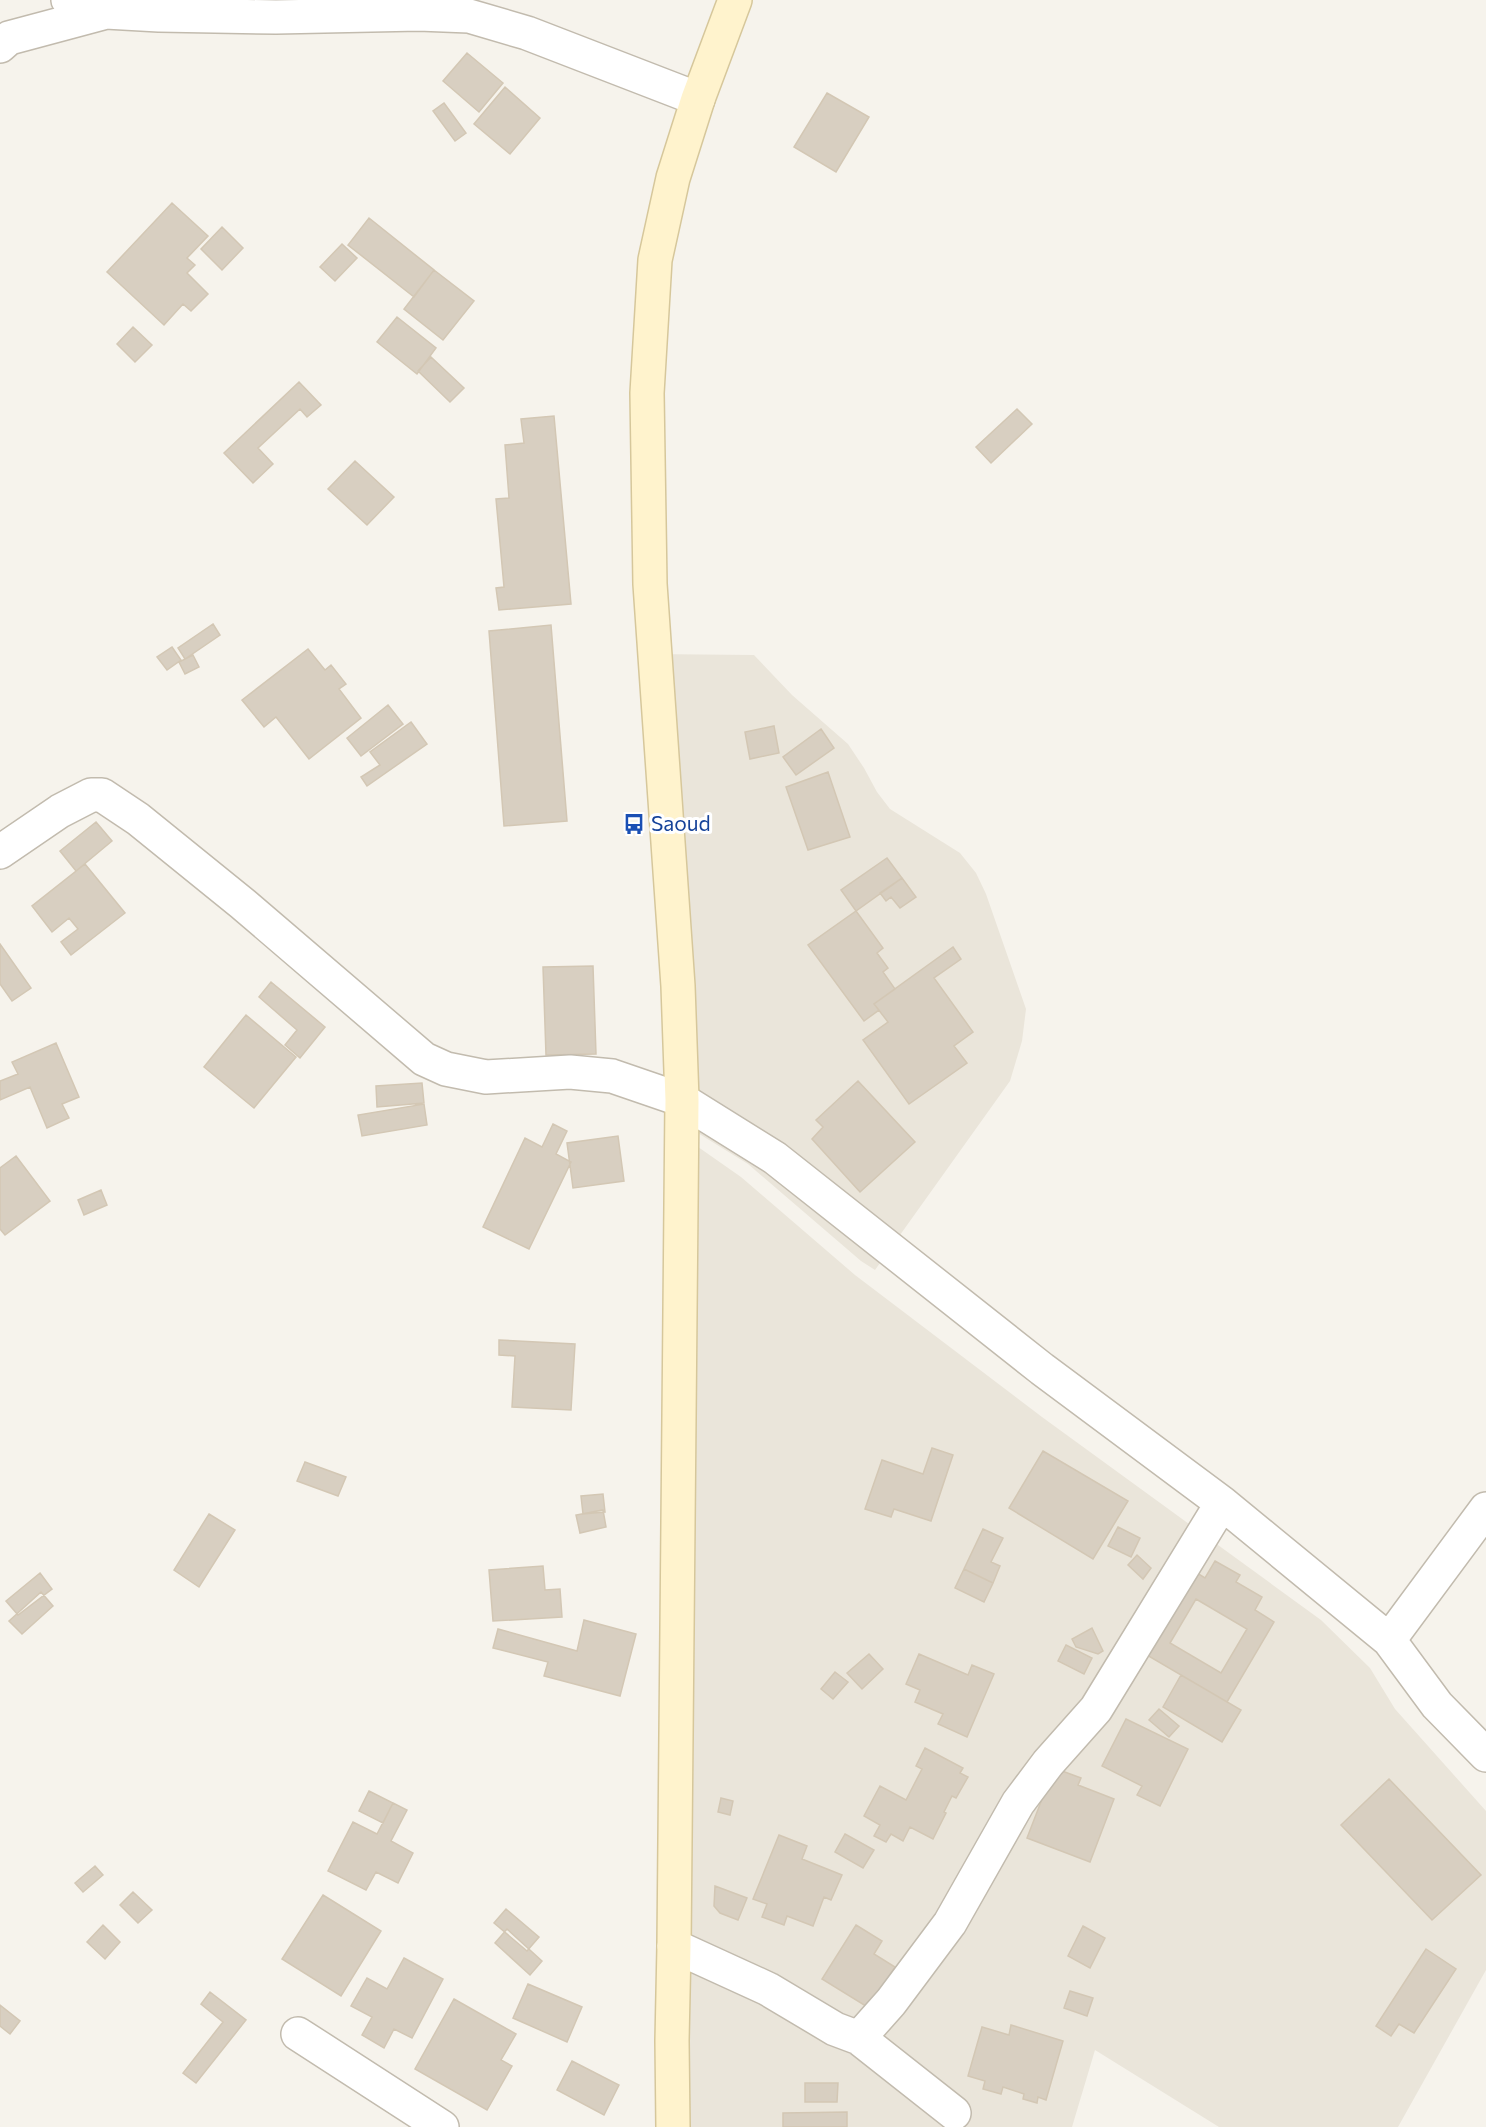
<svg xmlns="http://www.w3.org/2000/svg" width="1486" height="2127" viewBox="0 0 1486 2127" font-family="Commissioner,sans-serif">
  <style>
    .residential { fill: #eae5da }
    .building { fill: #d8cfc1; stroke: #d3c7b4; stroke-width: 1.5; fill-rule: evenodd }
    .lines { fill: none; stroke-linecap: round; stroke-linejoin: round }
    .street-casing { stroke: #c2bbae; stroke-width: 36 }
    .secondary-casing { stroke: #d6c79b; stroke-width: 36 }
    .street { stroke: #fff; stroke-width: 33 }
    .secondary { stroke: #fff3cd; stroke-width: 33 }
    .labels { text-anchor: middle; stroke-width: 6; stroke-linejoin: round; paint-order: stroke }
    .transit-label { font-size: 21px; fill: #164399; stroke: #fff; text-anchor: start }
  </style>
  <rect width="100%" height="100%" fill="#f6f3ec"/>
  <path class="residential" d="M648,654l106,1 38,40 56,49 16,24 13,24 13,17 70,44 16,20 10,21 40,115 -4,32 -12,40 -135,189 -14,-9 -113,-97 -68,-42z
    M681,1135l60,42 114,98 187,142 279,203 49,48 25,41 91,102v159l-88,157h-179l-124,-77 -23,77h-402z"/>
  <path class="building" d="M467,53l36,30 -24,29 -36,-31z
    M505,87l35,31 -30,36 -36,-30z
    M827,93l42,24 -33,55 -42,-25z
    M444,103l22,30 -11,8 -22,-30z
    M172,203l36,33 -21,22 8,7 -8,8 21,21 -17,17 -8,-7 -19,21 -57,-53z
    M369,218l65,52 -20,27 -66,-52z
    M222,227l21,21 -21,22 -21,-21z
    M342,244l15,14 -22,23 -15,-14z
    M434,270l40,31 -31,39 -39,-31z
    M397,317l39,31 -19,26 -40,-32z
    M133,327l19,18 -17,17 -18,-18z
    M431,357l33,31 -14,14 -32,-31z
    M299,382l22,23 -14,12 -7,-8 -42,39 15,16 -20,19 -29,-30z
    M1017,409l15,15 -41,39 -15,-16z
    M554,416l17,188 -72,6 -3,-22 8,-1 -8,-88 13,-1 -4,-53 19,-2 -3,-24z
    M355,461l39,36 -27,28 -39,-36z
    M213,624l7,11 -35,24 -7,-11z
    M551,625l16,196 -63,5 -15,-195z
    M172,647l9,13 -14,10 -10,-13z
    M308,649l17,21 6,-5 15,19 -7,5 22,29 -52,41 -33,-42 -12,10 -22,-27z
    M193,655l6,12 -14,7 -6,-12z
    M388,705l15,19 -42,32 -14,-18z
    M411,722l16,22 -60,42 -6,-9 19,-12 -10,-13z
    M774,726l5,27 -29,6 -5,-27z
    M821,729l13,19 -38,27 -13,-18z
    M828,772l22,65 -42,13 -22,-63z
    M96,822l16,19 -36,30 -16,-20z
    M887,858l15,20 -46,33 -15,-21z
    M85,864l40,49 -54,42 -10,-13 17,-13 -9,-11 -17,14 -20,-26z
    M902,878l14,19 -16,11 -9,-11 -5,4 -6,-8z
    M856,911l27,37 -6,5 11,15 -5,4 12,17 -21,15 5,6 -15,11 -56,-76z
    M0,944l31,44 -19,13 -12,-17z
    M953,947l8,12 -27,19 39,54 -19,14 13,17 -58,41 -46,-64 25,-18 -14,-18z
    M593,966l3,88 -50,1 -3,-88z
    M271,982l54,45 -25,31 -15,-13 12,-15 -38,-33z
    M246,1015l50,42 -42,51 -50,-41z
    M56,1043l23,54 -17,7 7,14 -22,10 -17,-41 -30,13v-19l18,-7 -6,-12z
    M858,1081l57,61 -55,50 -48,-53 11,-12 -7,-7z
    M422,1083l2,20 -47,4 -1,-21z
    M424,1104l3,21 -65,11 -4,-21z
    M553,1124l14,7 -11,23 15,8 -42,87 -46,-22 42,-89 17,9z
    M618,1136l6,45 -51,7 -6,-45z
    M16,1156l34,45 -45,34 -5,-6v-61z
    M101,1190l6,15 -23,10 -6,-15z
    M499,1340l76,4 -4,66 -59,-3 3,-51 -16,-1z
    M932,1448l21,7 -22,66 -37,-12 -3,8 -26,-8 17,-49 41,14z
    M1043,1451l85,50 -35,58 -84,-51z
    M305,1462l41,15 -8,19 -41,-15z
    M603,1494l2,18 -22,2 -2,-18z
    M603,1510l3,17 -26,6 -4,-18z
    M209,1514l26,16 -36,57 -25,-17z
    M1118,1527l22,11 -9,19 -23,-11z
    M983,1529l20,9 -12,24 9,4 -7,17 -29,-14z
    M1137,1555l14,13 -8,11 -15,-14z
    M1215,1561l25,14 -4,7 26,15 -7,13 19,12 -47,80 -87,-51 49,-83 16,10zM1196,1599l51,30 -26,44 -51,-30z
    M543,1566l2,24 15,-1 2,28 -69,4 -4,-51z
    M964,1569l29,14 -9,19 -29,-14z
    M40,1573l12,16 -34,26 -12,-14z
    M41,1592l12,14 -31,28 -13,-13z
    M584,1620l52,14 -16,62 -76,-20 4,-14 -55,-14 5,-19 79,22z
    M1092,1628l11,23 -5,3 -22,-7 -4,-8z
    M1066,1645l26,13 -8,16 -26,-13z
    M869,1654l14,15 -21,20 -15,-16z
    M919,1654l49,21 4,-10 22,9 -27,63 -29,-13 5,-10 -28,-12 5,-12 -14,-6z
    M835,1672l13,10 -15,17 -12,-10z
    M1181,1675l60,35 -19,32 -59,-35z
    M1159,1709l20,17 -10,11 -20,-17z
    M1126,1719l62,30 -28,57 -23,-11 5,-9 -40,-20z
    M925,1748l38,20 -3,5 8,4 -12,21 -4,-2 -8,16 2,1 -13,26 -23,-12 -7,14 -12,-7 -5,8 -12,-6 6,-11 -16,-9 16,-30 26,14 16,-31 -6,-3z
    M1054,1768l27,10 -3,7 36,14 -24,63 -63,-24z
    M1389,1779l92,96 -49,45 -91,-95z
    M369,1791l24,12 -10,20 -24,-12z
    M721,1798l12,3 -3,14 -12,-3z
    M393,1803l14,7 -16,31 22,12 -15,30 -22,-11 -10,18 -38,-19 25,-49 24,12z
    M845,1834l29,16 -11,18 -28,-16z
    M779,1835l28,11 -5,13 40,16 -11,25 -7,-3 -11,29 -26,-10 -3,9 -22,-8 5,-13 -14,-5z
    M95,1866l8,9 -20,17 -8,-9z
    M715,1886l32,12 -9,22 -18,-7 -6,-7z
    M133,1892l19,18 -14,13 -18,-18z
    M323,1895l58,36 -40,65 -59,-37z
    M506,1909l33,28 -12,14 -33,-28z
    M103,1925l17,17 -15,17 -18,-17z
    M856,1925l26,16 -8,13 21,13 -26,41 -47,-29z
    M1083,1926l22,12 -15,30 -22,-12z
    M507,1929l35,32 -12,14 -35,-32z
    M1426,1949l30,20 -42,64 -15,-9 -8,12 -15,-10z
    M404,1958l39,21 -31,59 -18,-9 -10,19 -22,-13 10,-18 -21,-11 16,-28 20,11z
    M528,1984l54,23 -15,35 -54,-24z
    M1070,1991l23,7 -6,18 -23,-8z
    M210,1992l36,28 -50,63 -13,-10 40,-51 -22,-18z
    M454,1999l62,35 -15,26 11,6 -25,44 -72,-41z
    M0,2005l20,16 -10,13 -10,-8z
    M1011,2025l52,16 -17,59 -8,-3 -1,6 -14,-4 1,-5 -21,-7 -2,7 -18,-5 2,-8 -17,-5 14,-49 27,8z
    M572,2061l47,24 -15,30 -47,-25z
    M805,2083h33l-1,19h-32z
    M847,2112v15h-64v-14z"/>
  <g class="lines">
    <defs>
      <path id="street" d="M68,0l38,12 53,3 117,2 143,-3 50,2 58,17 171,66
        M0,46l9,-8 97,-26
        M0,852l60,-41 31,-16h11l36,24 105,85 181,155 22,10 40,8 84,-5 42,4 70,24 93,58 267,211 180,134 167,137 48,65 49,50
        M1389,1640l97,-131
        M674,1946l94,43 67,40 24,9 32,-36 59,-79 68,-120 30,-40 48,-54 126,-206
        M298,2034l144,93
        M859,2038l95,75"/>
      <path id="secondary" d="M673,2127l-1,-86 2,-95 8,-846 -4,-114 -28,-402 -3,-191 8,-133 18,-82 25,-79 37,-99"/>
    </defs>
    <use href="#street" class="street-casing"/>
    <use href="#secondary" class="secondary-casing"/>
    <use href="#street" class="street"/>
    <use href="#secondary" class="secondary"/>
  </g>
  <defs>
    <symbol id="bus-bare" viewBox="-9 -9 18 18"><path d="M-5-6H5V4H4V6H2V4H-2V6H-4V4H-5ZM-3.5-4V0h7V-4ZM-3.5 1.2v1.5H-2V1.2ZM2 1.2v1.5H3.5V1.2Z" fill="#1a4fb4" stroke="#fff" stroke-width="2.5" paint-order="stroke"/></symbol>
  </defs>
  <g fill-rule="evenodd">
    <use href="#bus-bare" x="619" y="809" width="30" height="30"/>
  </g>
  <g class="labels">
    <g class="transit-label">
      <text x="651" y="831">Saoud</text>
    </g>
  </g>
</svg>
